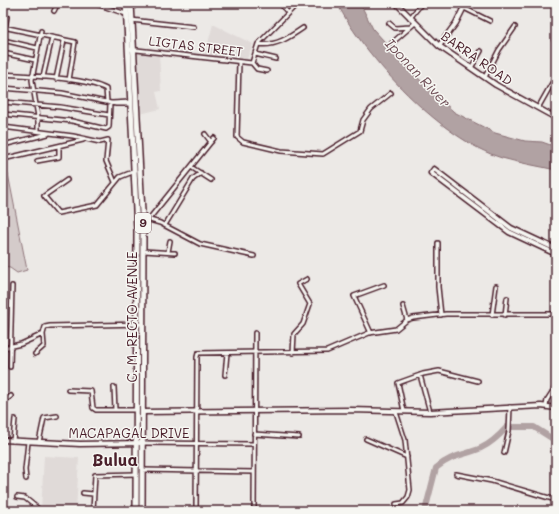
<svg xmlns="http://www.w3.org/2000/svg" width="559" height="514" viewBox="0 0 559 514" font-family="Mali,sans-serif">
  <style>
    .built { fill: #e0dad8 }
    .green { fill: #d4cbca; stroke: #8f757a }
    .water { fill: #b1a2a3; stroke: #886e73 }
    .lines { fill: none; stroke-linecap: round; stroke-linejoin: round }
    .river { stroke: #b1a2a3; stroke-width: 6 }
    .street-casing { stroke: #4a1f2b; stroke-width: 6 }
    .secondary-casing { stroke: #4a1f2b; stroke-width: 7 }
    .highway-casing { stroke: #4a1f2b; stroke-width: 8 }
    .street { stroke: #f6f6f2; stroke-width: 3 }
    .secondary { stroke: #f6f6f2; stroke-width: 4 }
    .highway { stroke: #f6f6f2; stroke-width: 5 }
    .labels { text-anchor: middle; stroke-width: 3; stroke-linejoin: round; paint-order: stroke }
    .shield { fill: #f6f6f2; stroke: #7e6067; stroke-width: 1 }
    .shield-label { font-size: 12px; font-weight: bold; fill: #4a1f2b }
    .street-label { font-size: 13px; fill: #4a1f2b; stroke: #f6f6f2 }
    .water-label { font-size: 14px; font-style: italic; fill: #6e4d55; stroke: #f6f6f2 }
    .district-label { font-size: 17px; font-weight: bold; fill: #4a1f2b; stroke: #f6f6f2 }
  </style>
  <rect width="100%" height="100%" fill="#ece9e6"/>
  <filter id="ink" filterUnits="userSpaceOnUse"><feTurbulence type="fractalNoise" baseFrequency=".025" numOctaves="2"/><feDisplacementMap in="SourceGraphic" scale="8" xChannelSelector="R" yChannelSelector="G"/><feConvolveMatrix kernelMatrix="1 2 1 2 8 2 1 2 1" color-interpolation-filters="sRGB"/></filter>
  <g filter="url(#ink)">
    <path class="built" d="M213,24l40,20 -7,17 -41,-6z
      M139,51l20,2 2,38 -5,1 4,17 -20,5 -4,-61z
      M44,456l35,2 -3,53 -35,-1z"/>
    <path class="green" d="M3,174h5l19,96 -10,3 -7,-5 -7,-1z"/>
    <path class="water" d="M337,3h23l13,26 44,48 37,35 41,21 30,8 17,1 14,5v23c-18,-4 -36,-7 -54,-12 -60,-18 -137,-100 -165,-155z"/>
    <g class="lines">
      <path class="river" d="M425,511l11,-43c17,-14 27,-12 45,-20 11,-5 18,-12 26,-21h27l22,14"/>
      <defs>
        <path id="street" d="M94,3l32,11
          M280,3l8,10
          M454,3l36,18
          M54,11l4,-8
          M3,15l4,2 -2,11
          M410,18l12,-15
          M131,20l63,7
          M389,23l6,5 15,-1
          M3,27l72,15 -6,38
          M3,40l34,8
          M554,40l2,1
          M392,43l23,-20
          M258,44c17,3 32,-7 45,-16
          M128,49l124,14
          M3,53l32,7
          M255,54l21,5
          M239,62l-2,75 6,5 38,9 42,3 37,-23 3,-11 8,-11 20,-16
          M252,63l6,-19 40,-41
          M252,63l5,6 10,2
          M471,68l10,-17
          M3,74c26,2 81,3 103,15l1,13
          M43,77l9,-39
          M485,77l14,-27 16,-23
          M56,79l8,-38
          M3,88l59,5 54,11h14
          M3,102l57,5 49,8
          M112,103l18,-1
          M538,108l18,-32
          M3,114l69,7 34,8 3,-2 1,-24
          M3,127l70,9 27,6 8,-2 -2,21 9,21
          M38,131v-14l-6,-37 9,-49
          M205,134l6,8
          M3,145l45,-11
          M3,159l80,-19
          M37,161l22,-4v-10
          M191,167l20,13
          M67,180l-23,16 14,17 39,-8 23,-28 15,-6
          M143,218l17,5 40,21 54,12
          M149,219l65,-81
          M165,225l28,-46 8,-6
          M438,243v44l3,28
          M144,251l31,2
          M168,252l2,-11
          M403,306l4,14
          M492,315l4,-29
          M505,315l2,-17
          M371,333l-17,-37 30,-11
          M43,334l2,-7 5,-1 93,-2
          M3,348l18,-4 22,-10
          M293,353l1,-19 9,-10 7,-20 -12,-20 9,-5
          M35,354l9,-8 -1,-12
          M10,367l2,-81
          M225,375l2,-22
          M420,375l10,37
          M114,387l1,23
          M68,390l23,1 2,17 3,2h41
          M3,402l8,-6
          M546,406l1,-6 9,-14
          M404,411l-6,-28 25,-9 16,-3 39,10
          M254,434l45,3
          M366,439l41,18
          M13,441l2,-22
          M39,442l5,-24 13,-2
          M143,443l111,1
          M504,453l5,-22 1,-24
          M143,470l111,2
          M456,474l36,7 64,19
          M26,479l-1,-9 3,-28
          M83,493l10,1
          M17,497l8,1 16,13
          M396,504l7,-1 5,-6 2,-7 -5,-50 -9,-28
          M93,510l2,-35 41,-1
          M196,511l1,-154 1,-4 129,-2 42,-18 27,-4 11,-9 6,-2 33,-4h110
          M254,511l1,-178"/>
        <path id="secondary" d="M396,3l43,43 57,39 60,33
          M439,46l17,-23 10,-20
          M556,249l-45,-21 -77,-59 -3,4 78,59 47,22
          M143,412l208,-2 79,2 111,-6 15,2
          M3,440l77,4 63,-1"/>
        <path id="highway" d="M126,3l11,228 -1,280
          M131,3l12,228 -1,280"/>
      </defs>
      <use href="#street" class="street-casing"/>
      <use href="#secondary" class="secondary-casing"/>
      <use href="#highway" class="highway-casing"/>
      <use href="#street" class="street"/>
      <use href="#secondary" class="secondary"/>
      <use href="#highway" class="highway"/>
    </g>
  </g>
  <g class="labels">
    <rect class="shield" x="135" y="213" width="16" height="20" rx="3"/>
    <g class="shield-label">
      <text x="143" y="227">9</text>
    </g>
    <g class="street-label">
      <text transform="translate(196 46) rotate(7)" y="5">LIGTAS STREET</text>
      <text transform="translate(477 58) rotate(35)" y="5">BARRA ROAD</text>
      <text transform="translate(132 317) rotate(-90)" y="5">C. M. RECTO AVENUE</text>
      <text x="129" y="438">MACAPAGAL DRIVE</text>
    </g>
    <g class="water-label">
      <text transform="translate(418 73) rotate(47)" y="5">Iponan River</text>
    </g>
    <g class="district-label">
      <text x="115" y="466">Bulua</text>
    </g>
  </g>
  <rect width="559" height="514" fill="none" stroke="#f6f6f2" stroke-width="16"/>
  <rect x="8" y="8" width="543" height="498" fill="none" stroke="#4a1f2b" stroke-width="1.5" filter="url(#ink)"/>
</svg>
